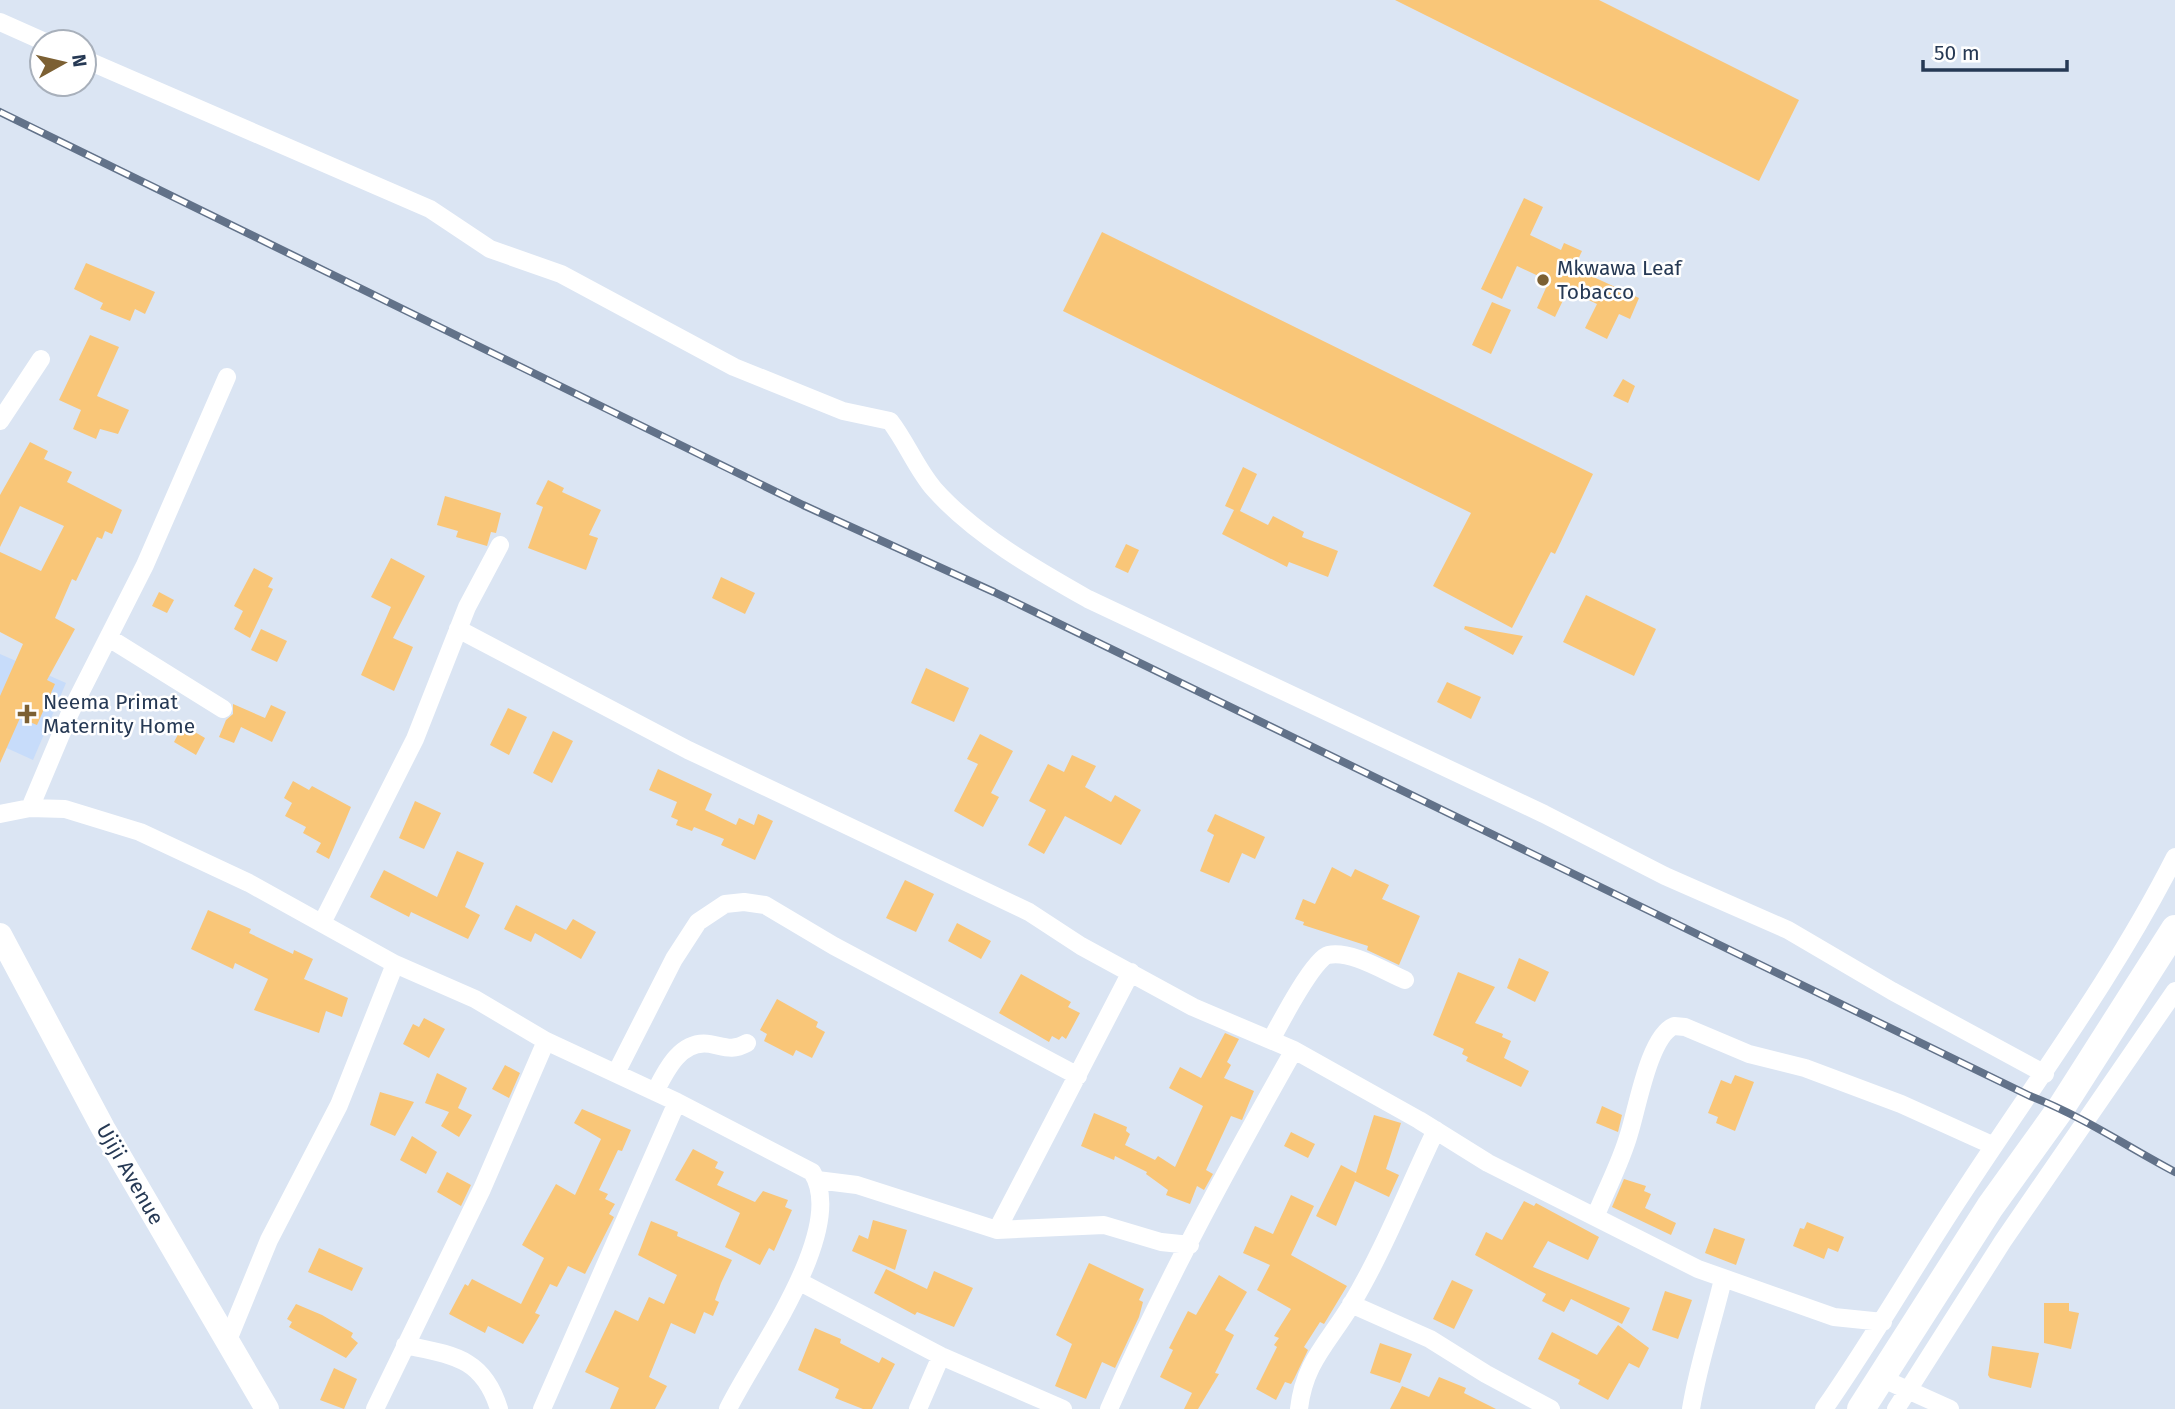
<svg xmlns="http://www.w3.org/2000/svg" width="2175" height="1409" viewBox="0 0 2175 1409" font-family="'Fira Sans',sans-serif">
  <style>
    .built { fill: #c7dcfa }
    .building { fill: #f9c678 }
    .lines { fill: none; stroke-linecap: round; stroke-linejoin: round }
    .minor { stroke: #fff; stroke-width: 18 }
    .secondary { stroke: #fff; stroke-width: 24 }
    .primary { stroke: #fff; stroke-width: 28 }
    .rail-casing { stroke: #627289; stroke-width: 8 }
    .rail { stroke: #fff; stroke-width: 5; stroke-dasharray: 16; stroke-linecap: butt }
    .poi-dot { fill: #7c6033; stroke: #fff; stroke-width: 2.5 }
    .labels { text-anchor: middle; stroke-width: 5; stroke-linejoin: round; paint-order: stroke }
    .poi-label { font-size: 21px; fill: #263954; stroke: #fff; text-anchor: start }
    .street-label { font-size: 21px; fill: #263954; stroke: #fff }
  </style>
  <rect width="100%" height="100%" fill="#dbe5f3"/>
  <path class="built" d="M0,654l66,29 -33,77 -33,-15z"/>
  <path class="building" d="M1395,0h204l200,100 -40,81z
    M1524,198l19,9 -13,28 31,15 3,-7 18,8 -8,17 65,30 -9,21 -11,-5 -12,25 -22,-11 12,-24 -29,-14 -13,27 -18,-9 12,-27 -32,-15 -15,33 -21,-10z
    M1102,232l491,242 -38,80 -4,-2 -39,76 -79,-42 38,-73 -408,-202z
    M86,263l69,29 -10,22 -10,-5 -5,12 -30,-12 3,-6 -29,-14z
    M1492,302l19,8 -20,44 -19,-9z
    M90,335l29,12 -22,49 32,14 -11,24 -18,-5 -4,10 -23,-10 8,-19 -22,-10z
    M1623,379l12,7 -7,17 -15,-7z
    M30,442l18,9 -4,8 28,13 -5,10 55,28 -10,24 -7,-3 -3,8 -5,-2 -21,44 -4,-2 -17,39 20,11 -28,51 8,4 -18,41 -17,-7 -20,45v-67l23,-52 -23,-12v-80l41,19 23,-45 -44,-20 -20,41v-52z
    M1243,467l14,7 -17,37 28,14 5,-9 31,16 -2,5 36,14 -10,26 -39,-15 -2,5 -65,-33 12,-24 -9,-4z
    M548,480l16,8 -2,4 39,18 -12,25 9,3 -12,32 -58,-22 15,-41 -7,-3z
    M445,496l56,17 -5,20 -5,-1 -4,14 -31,-9 2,-6 -21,-6z
    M1126,544l13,6 -11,23 -13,-6z
    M391,558l34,18 -32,62 20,9 -19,44 -33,-16 30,-68 -20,-10z
    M254,568l19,10 -5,9 5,2 -23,49 -16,-9 9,-18 -9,-5z
    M721,577l34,16 -10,21 -33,-16z
    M159,592l15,8 -7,13 -15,-7z
    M1586,595l70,34 -22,47 -71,-34z
    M1465,626l58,10 -10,19 -49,-26z
    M261,629l26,12 -10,21 -26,-12z
    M926,668l43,20 -15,34 -43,-19z
    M1447,682l34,15 -10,22 -34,-17z
    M233,704l32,14 6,-13 15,7 -14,30 -31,-15 -7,16 -15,-6 7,-17 7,-6z
    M508,708l19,9 -18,38 -19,-10z
    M183,725l22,13 -9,17 -22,-13z
    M553,731l20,10 -21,42 -19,-10z
    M980,734l33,17 -22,42 8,4 -16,30 -29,-16 24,-47 -11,-5z
    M1072,755l24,11 -11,21 26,15 4,-7 26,15 -20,35 -56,-29 -21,38 -16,-9 18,-35 -17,-9 19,-37 16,8z
    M658,769l54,25 -7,16 31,15 3,-7 15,7 4,-11 15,7 -18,39 -34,-15 3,-6 -30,-12 -2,4 -16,-6 2,-5 -7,-3 6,-15 -28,-12z
    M293,781l16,9 3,-4 39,21 -22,52 -13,-7 5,-9 -18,-10 3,-6 -21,-11 7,-13 -8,-5z
    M415,801l26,12 -17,36 -25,-11z
    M1215,814l50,23 -10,22 -13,-6 -13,30 -29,-12 14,-36 -7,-4z
    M457,851l27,12 -19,44 15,8 -12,24 -57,-27 -2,5 -39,-20 14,-27 53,27z
    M1332,867l19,10 4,-8 34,16 -7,14 38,17 -21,49 -32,-15 1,-4 -65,-21 1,-3 -9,-3 8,-20 12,5z
    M905,880l29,14 -18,38 -30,-14z
    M516,905l50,25 7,-11 23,13 -15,27 -46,-26 -4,9 -27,-13z
    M208,910l43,19 -2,4 44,21 1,-4 19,9 -9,20 44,19 -6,19 -16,-6 -7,22 -65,-23 14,-31 -33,-16 -2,6 -42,-20z
    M957,923l34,18 -10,18 -33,-18z
    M1519,958l30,14 -14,30 -28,-14z
    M1458,972l37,15 -20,36 28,11 -1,3 9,4 -7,17 25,13 -8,16 -55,-26 2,-4 -6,-3 2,-5 -31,-14z
    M1021,974l50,28 -3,5 12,6 -14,26 -4,-3 -3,4 -7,-4 -3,6 -50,-29z
    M777,999l41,23 -2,5 9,5 -13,26 -16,-8 -3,6 -29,-15 3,-7 -7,-4z
    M424,1018l21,11 -16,29 -26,-14 10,-20 6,3z
    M1225,1033l14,6 -12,23 4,3 -7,13 30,13 -12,29 -11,-4 -25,54 7,4 -9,16 -7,-4 -7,18 -24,-9 2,-5 -22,-16 1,-2 -32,-16 -1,4 -33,-14 13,-33 33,14 -1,4 4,3 -5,11 30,15 3,-4 17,11 28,-61 -34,-18 11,-21 21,11z
    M505,1065l15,8 -11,25 -17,-9z
    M437,1073l30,15 -9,20 14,7 -13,22 -18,-11 8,-14 -24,-9z
    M1735,1075l19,7 -19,49 -19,-8 2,-6 -10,-4 13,-33 10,4z
    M380,1092l34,10 -19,34 -25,-11z
    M1602,1106l20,9 -4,17 -22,-9z
    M582,1109l49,21 -9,21 -4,-1 -19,40 9,4 -3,5 10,5 -6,10 5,3 -29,57 -17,-8 -11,21 -7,-3 -15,29 5,2 -17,29 -35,-18 -3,7 -36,-19 16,-30 3,2 4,-7 49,25 23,-46 -22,-13 34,-61 19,11 26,-56 -27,-16z
    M1374,1115l27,8 -15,46 13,6 -10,22 -34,-16 -19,45 -20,-10 25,-51 15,8z
    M1291,1132l24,12 -7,14 -24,-12z
    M412,1136l25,16 -11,22 -26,-14z
    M693,1149l25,13 -3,6 9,4 -7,13 38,17 8,-11 25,9 -3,7 7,3 -18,41 -5,-3 -9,17 -35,-18 15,-34 -65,-33z
    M447,1172l24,13 -10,21 -24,-14z
    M1624,1179l22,7 -2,5 7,3 -6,14 31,15 -5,12 -59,-28z
    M1291,1195l23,11 -23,49 56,31 -23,38 -4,-2 -16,25 4,3 -14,29 -3,5 -6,-2 -9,18 -20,-11 21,-42 -3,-2 5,-7 -5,-2 17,-27 -34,-19 13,-25 -27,-12 12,-27 18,8z
    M1524,1201l10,5 2,-3 63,34 -11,23 -40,-19 -15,26 97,41 -8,16 -51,-25 -7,13 -22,-11 4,-7 -71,-39 11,-23 16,8z
    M873,1220l34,10 -12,40 -43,-19 7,-16 9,4z
    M651,1221l27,11 -1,4 55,24 -11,23 -6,17 4,2 -6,14 -9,-4 -9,22 -24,-11 -22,54 18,9 -12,23h-45l9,-21 -34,-16 30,-62 23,11 11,-24 15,7 13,-29 -39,-20z
    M1807,1222l37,15 -6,15 -10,-4 -4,11 -31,-13 7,-18 4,1z
    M1714,1228l31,11 -9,26 -31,-12z
    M319,1248l44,20 -11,23 -44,-19z
    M1089,1263l55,26 -5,11 4,2 -4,15 -24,51 -13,-6 -16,37 -31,-13 17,-42 -16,-9z
    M886,1269l41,20 7,-18 39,17 -19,39 -37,-15 -2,3 -41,-22z
    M1219,1275l28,17 -22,38 9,5 -19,38 4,1 -21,35h-14l8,-16 -32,-16 13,-27 -4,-2 19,-37 8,4z
    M1452,1280l21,10 -19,39 -21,-10z
    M1665,1291l27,9 -14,39 -26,-9z
    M2044,1303h25v8l10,2 -8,36 -27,-6z
    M296,1304l26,11 31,18 -2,4 7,6 -12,15 -57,-31 3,-5 -5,-3z
    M1618,1325l31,23 -10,20 -10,-5 -21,37 -30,-16 2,-4 -42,-21 14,-27 45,23z
    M815,1328l26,11 -1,4 39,20 3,-6 13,7 -23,45h-9l-28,-11 4,-9 -41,-19z
    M1380,1343l32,11 -12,29 -30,-10z
    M1992,1346l47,7 -8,35 -41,-10 -2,-3z
    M334,1368l23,11 -13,30 -24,-9z
    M1439,1377l27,11 -2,5 32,16h-106l12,-23 27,11z"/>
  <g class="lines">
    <path class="minor" d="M0,22l45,20
      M84,59l346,150 60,40 71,25 173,93 109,44 47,10c17,22 26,47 44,68 41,46 101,80 154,110l456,215 121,62 123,54 104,61 153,83
      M0,421l41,-62
      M458,629l230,121 341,162 52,34 112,61 101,43 125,70 69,43 210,106 136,48 49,5
      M109,638l114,71
      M30,808l40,-95 75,-148 82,-188
      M0,814l30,-6 35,1 75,23 109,51 146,81 80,35 71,42 131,61 135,70c37,57 -58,183 -84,237
      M323,921l92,-182 52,-132 33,-62
      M1271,1040c8,-15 43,-82 57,-85 23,-5 56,16 77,25
      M616,1073l58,-114 24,-37 27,-18 19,-2 21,3 69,41 244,130
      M655,1092c11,-22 26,-53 55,-48 16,3 22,7 37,-1
      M817,1180l40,5 140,45 107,-5 57,17 29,3
      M1596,1215c11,-27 25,-53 33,-81 8,-24 20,-98 45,-108l11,1 64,27 56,14 96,36 93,42
      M997,1230l134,-258
      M800,1282l141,74 122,53
      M1351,1304l79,35 56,35 65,35
      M228,1340l41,-100 70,-135 56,-141
      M405,1345c47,10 78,12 94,64
      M1881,1378l69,31
      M375,1409l107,-220 64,-148
      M542,1409l135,-307
      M918,1409l23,-53
      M1109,1409c54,-123 119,-242 185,-359
      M1299,1409c5,-46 29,-66 52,-104 33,-55 57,-117 85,-175
      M1691,1409c7,-44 22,-87 32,-130
      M1824,1409c49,-70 91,-144 138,-215 73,-112 152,-217 213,-337
      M1896,1409l107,-168 172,-250"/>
    <path class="secondary" d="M0,935l103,193 164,281"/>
    <path class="primary" d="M1861,1409l129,-202 71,-99 114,-179"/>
    <defs>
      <path id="rail" d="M0,112l803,393 191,87 1036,504c52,20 96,50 145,76"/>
    </defs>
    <use href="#rail" class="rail-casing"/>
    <use href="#rail" class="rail"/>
  </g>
  <g class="poi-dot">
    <circle cx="1543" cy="280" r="7"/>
    <path d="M23.5 703.5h7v7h7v7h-7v7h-7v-7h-7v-7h7z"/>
  </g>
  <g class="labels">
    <g class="poi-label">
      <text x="1557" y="275">Mkwawa Leaf<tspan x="1557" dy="24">Tobacco</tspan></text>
      <text x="43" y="709">Neema Primat<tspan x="43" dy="24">Maternity Home</tspan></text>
    </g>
    <g class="street-label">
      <text transform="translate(130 1174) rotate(60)" y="7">Ujiji Avenue</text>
    </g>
  </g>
  <g transform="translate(63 63) rotate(82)"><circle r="33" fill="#ffffff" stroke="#a8b0bb" stroke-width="2"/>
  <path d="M0-5L12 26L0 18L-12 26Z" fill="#7c6033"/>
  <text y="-10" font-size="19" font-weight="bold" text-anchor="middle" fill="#263954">N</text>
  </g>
  <path d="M1923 60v10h144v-10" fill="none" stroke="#263954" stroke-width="3.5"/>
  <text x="1934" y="60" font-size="21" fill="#263954" stroke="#ffffff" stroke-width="5" paint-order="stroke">50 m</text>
</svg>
